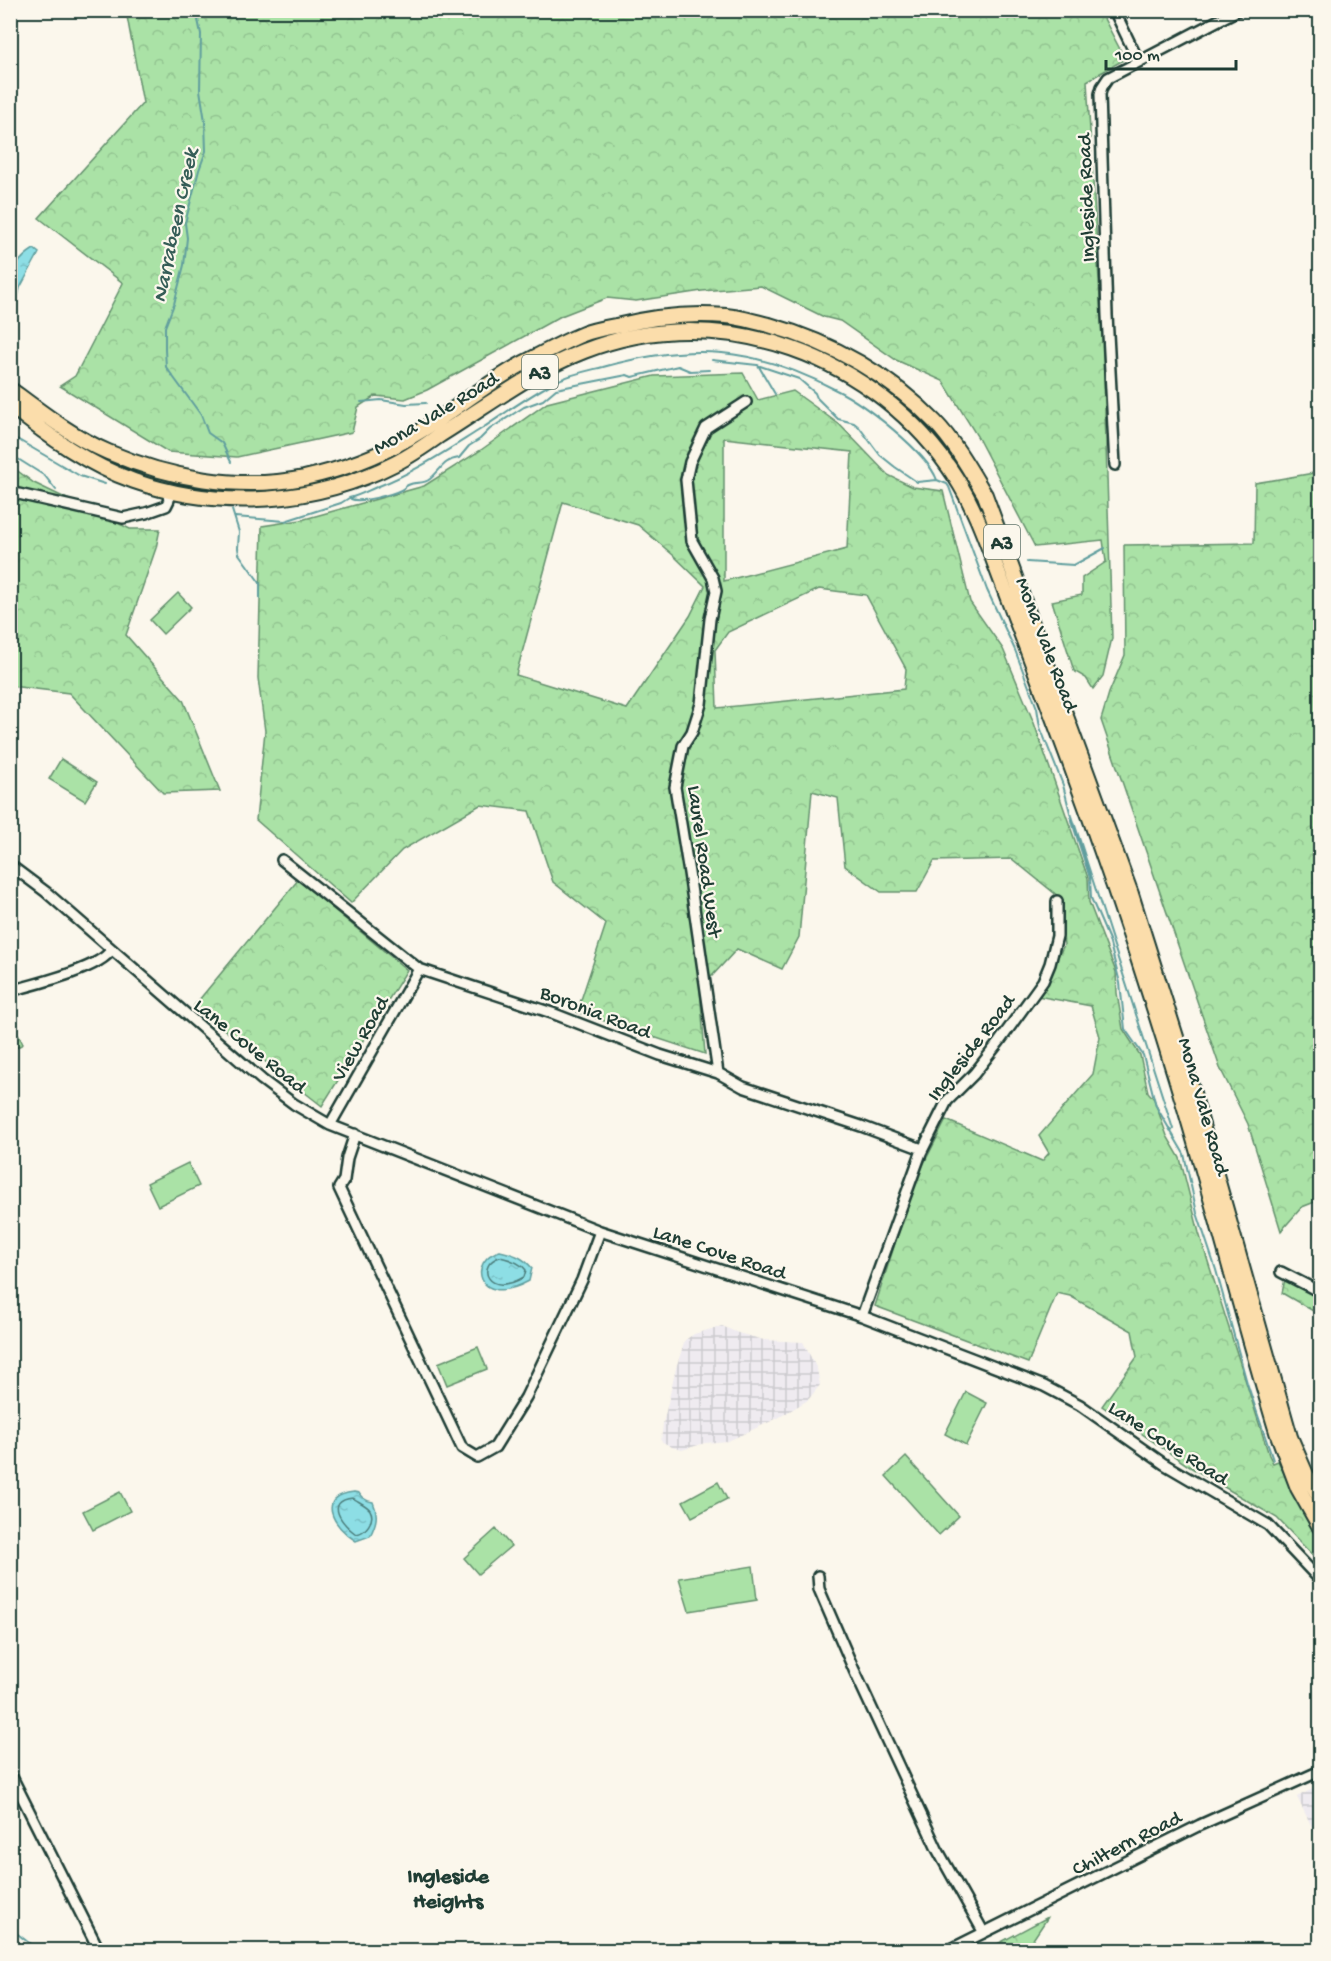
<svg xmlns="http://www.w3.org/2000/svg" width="1331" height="1961" viewBox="0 0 1331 1961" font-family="'Gochi Hand',sans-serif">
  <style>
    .industrial { fill: url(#industrial-grid) }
    .forest { fill: url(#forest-crowns); stroke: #64906d; stroke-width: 1.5; fill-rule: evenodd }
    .pitch { fill: #aae2a6; stroke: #64906d; stroke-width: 1.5 }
    .water { fill: url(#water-ripples); stroke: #619e9e; stroke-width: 1.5 }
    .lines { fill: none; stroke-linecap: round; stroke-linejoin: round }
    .shore { stroke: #4b7d7b; stroke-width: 1.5 }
    .stream { stroke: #619e9e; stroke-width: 2 }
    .minor-casing { stroke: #1f3d34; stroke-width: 14 }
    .highway-casing { stroke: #1f3d34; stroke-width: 18 }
    .minor { stroke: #fbf7ec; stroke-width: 9 }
    .highway { stroke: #fbddab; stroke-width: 14 }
    .labels { text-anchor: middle; stroke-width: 4.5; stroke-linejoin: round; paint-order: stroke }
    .shield { fill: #fbf7ec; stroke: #61756b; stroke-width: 1.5 }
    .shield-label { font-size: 20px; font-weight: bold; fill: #1f3d34 }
    .street-label { font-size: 21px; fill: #1f3d34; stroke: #fbf7ec }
    .water-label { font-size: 22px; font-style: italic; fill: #355d57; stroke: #fbf7ec }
    .neighbourhood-label { font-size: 22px; font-weight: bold; fill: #1f3d34; stroke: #fbf7ec }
  </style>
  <defs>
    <pattern id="industrial-grid" width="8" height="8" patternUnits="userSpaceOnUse" patternTransform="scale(1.5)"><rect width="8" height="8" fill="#efebf0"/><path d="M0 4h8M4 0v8" fill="none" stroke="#cccace"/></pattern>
    <pattern id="forest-crowns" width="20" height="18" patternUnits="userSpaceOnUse" patternTransform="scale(1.5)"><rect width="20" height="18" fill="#aae2a6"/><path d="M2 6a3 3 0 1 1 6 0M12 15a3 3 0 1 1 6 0" fill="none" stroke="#92c390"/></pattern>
    <pattern id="water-ripples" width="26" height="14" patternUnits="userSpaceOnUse" patternTransform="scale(1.5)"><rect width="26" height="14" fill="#8ddee5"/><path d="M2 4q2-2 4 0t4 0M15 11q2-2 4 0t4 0" fill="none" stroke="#79bfc5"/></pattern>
  </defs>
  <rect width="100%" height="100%" fill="#fbf7ec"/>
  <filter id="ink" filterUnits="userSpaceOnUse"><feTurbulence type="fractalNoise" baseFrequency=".0167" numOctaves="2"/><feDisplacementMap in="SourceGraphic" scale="12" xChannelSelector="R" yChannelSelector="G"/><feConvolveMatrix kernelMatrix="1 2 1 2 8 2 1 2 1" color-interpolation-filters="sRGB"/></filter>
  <g filter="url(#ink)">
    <path class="industrial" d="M722,1326l16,7 26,7 39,2 14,27 3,16 -12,15 -30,18 -50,23 -23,2 -23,7 -10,-3 -11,-6 2,-17 13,-56 9,-28 9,-6z
      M1320,1785v58l-23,-46z"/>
    <path class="forest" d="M126,11h974l25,48 -38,22 16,266 9,291 -9,38 -10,13 -7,-11 -12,-7 -22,-70 30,-6v-17l24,-16 -3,-22 -68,7 -58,-111 -34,-55 -47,-21 -56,-39 -16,-4 -63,-31 -59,5 -66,10 -29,-3 -46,18 -134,74 -22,9 -30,-3 -17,11 -6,25 -115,25 -69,-5 -108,-66 15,-10 48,-93 -84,-65 104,-115z
      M743,373l15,27 35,-9 47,34 48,50 25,12 30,4 27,111 33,47 31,74 54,155 1,24 27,70 1,21 6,36 17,26 8,37 6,7 13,37 13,22 19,75 70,222 4,8 5,-2 22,46 20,32v24l-43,-45 -87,-51 -88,-61 35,-49 -5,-26 -62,-35 -13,-3 -29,70 -153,-57 40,-125 31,-61 96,41 7,-8 -10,-17 54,-62 7,-37 -9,-31 -54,-10 27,-51 -5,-48 -47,-38 -78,2 -17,31h-36l-36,-26 -7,-68 -26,-7 -13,146 -17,32 -45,-20 -37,40 5,65 -128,-42 29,-88 -53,-42 -24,-71 -49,-6 -78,45 -51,53 -95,-83 9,-89 -7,-53 4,-152 39,-6 123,-34 57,-36 66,-47 107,-27zM724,438l128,14 -5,97 -123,32zM563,502l75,23 35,30 32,31 -15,30 -63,93 -111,-34zM819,589l47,6 40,74 -2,20 -187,19 -2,-58 13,-18z
      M11,466l23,17 96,46h30l-4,19 -30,87 57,65 37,91 -57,2 -94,-100 -58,-7z
      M1320,472v728l-18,7 -21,24 -33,-107 -28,-56 -119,-348 8,-27 16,-38 -1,-110 130,-2 1,-60z
      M298,880l109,90 -85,136 -128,-100z
      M1285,1279l35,20v16l-38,-22z
      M1048,1917l-22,33h-40z"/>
    <path class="pitch" d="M178,593l13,14 -28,27 -13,-14z
      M61,759l36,23 -12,19 -36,-22z
      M14,1027l9,17 -12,7v-22z
      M188,1163l11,23 -41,20 -11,-23z
      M478,1347l9,22 -40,16 -9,-22z
      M966,1392l21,11 -21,42 -21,-11z
      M906,1457l53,59 -20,19 -53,-59z
      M718,1482l9,17 -35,18 -9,-16z
      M120,1492l10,19 -37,19 -10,-19z
      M496,1529l15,17 -33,28 -14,-16z
      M753,1566l4,34 -68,11 -10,-33z"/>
    <path class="water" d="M34,249l5,4 -19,35 -3,13 -6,9c-1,-27 -3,-45 23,-61z
      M500,1251c13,3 23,6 32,17l-3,13c-53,29 -62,-22 -29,-30z
      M354,1492l5,1c3,6 8,8 14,9 6,13 3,22 -3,34l-14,5c-23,-14 -41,-45 -2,-49z"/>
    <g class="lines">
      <path class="shore" d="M500,1257c9,2 20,5 26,13l-2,7c-37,22 -49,-13 -24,-20z
        M353,1498c4,3 15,8 17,12 6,10 -5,23 -14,24 -13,-9 -33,-33 -3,-36z"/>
      <path class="stream" d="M196,10l5,24 -1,56 5,31 1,30 -7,19 -14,53 2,15 -3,27 -10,39 -9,23v23l1,17 35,48 7,18 14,10 9,19
        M712,360l45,5 42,14 16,14 2,5 21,21 16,4 5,4 21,28 15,12 22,15 20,-2 10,4 2,3 38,103 28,60 22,58 3,19 23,58 11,43 16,50 1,20 18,42 11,43 5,46 18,26 13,51 28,48 13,59 19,57 31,113 26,77
        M758,365l17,29
        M361,402l20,-2 25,4 20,-1
        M10,435l70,41 25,8
        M10,454l35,22 11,14
        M351,499c9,4 40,-4 50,-9 6,-3 1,-2 7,-5 8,-4 15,0 22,-6 11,-9 13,-19 29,-21l10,-12 11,-7 10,-10 34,-22 19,-7 13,-11 71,-14 5,2 46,-11 12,5 19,-1
        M232,510l7,22 -1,16 1,6 21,29v16
        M235,517l50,4 56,-18 8,-5c10,-2 20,-8 30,-12 36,-14 67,-35 99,-55 26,-17 50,-35 77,-49 15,-8 32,-11 48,-15 89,-25 151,-20 233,23 27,13 91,62 101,90
        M1027,562l47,3 31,-17
        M1072,816l101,313 -2,3
        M10,1928l28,22"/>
      <defs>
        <path id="minor" d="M1114,10l25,52
          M1115,465l-8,-150 -7,-221 2,-7 6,-9 130,-68
          M10,492l113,26 23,-5 20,-7 3,-6 -2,-10
          M282,860l137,109 133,44 108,42 58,18 25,14 118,39 61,23
          M10,865l36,27 216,188 32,24 36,21 270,106 262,85 182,70 36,19 84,59 104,61 52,55
          M10,991c22,-6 90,-22 101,-41
          M718,1073l-29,-200 -14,-86 8,-41 9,-14 9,-28 9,-85 6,-28 -3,-13 -21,-37 -6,-61 4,-18 16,-34 40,-26
          M330,1125l89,-156
          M355,1134l-8,24 -3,22 -5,8 123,260 15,9 18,-10 31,-50 56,-117 18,-49
          M1281,1272l39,20
          M862,1316l59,-163 26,-52 27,-27 25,-32 44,-61 7,-17 7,-28v-35
          M818,1576l1,13 35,81 83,179 47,84
          M10,1773l89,177
          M949,1950l251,-125 120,-54"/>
        <path id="highway" d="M10,389c31,23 63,48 98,63 61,26 130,39 196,26 36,-8 71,-20 103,-39 40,-22 76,-54 117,-76 19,-10 39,-21 59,-29 10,-4 22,-6 33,-8 36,-9 72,-13 110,-10 14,1 29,6 43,9 64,18 119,49 166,97 20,21 35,48 50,73l146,399 56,178 103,365 16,37 14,24
          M10,405c38,31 78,60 124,76 86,30 182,23 262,-18 16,-8 30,-18 44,-28 47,-29 92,-64 144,-84 136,-54 294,5 372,127 18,28 30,62 42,94 16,42 32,85 48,127 47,123 90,248 128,373 37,119 67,241 103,360l21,56 22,39"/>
      </defs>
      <use href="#minor" class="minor-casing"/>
      <use href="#highway" class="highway-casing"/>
      <use href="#minor" class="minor"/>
      <use href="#highway" class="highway"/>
    </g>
  </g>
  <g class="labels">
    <g class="shield">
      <rect x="522" y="355" width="36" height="34" rx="4.5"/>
      <rect x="984" y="525" width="36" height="34" rx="4.5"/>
    </g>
    <g class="shield-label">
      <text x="540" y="379">A3</text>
      <text x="1002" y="549">A3</text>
    </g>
    <g class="street-label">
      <text transform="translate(1085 198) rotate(-92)" y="7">Ingleside Road</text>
      <text transform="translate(435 412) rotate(-31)" y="7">Mona Vale Road</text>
      <text transform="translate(1048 644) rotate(69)" y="7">Mona Vale Road</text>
      <text transform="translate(706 861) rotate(82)" y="7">Laurel Road West</text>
      <text transform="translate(596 1011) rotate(21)" y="7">Boronia Road</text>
      <text transform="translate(359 1038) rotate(-60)" y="7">View Road</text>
      <text transform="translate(251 1045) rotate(39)" y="7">Lane Cove Road</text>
      <text transform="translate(970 1047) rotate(-52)" y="7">Ingleside Road</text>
      <text transform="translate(1205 1106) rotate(74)" y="7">Mona Vale Road</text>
      <text transform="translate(720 1251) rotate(18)" y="7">Lane Cove Road</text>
      <text transform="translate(1169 1442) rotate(33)" y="7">Lane Cove Road</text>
      <text transform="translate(1126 1842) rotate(-27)" y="7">Chiltern Road</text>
    </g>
    <g class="water-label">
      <text transform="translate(173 225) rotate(-78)" y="8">Narrabeen Creek</text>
    </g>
    <g class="neighbourhood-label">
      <text x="448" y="1882">Ingleside<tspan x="448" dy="25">Heights</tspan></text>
    </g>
  </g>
  <rect width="1331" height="1961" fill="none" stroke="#fbf7ec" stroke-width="36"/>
  <rect x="18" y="18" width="1295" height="1925" fill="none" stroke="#1f3d34" stroke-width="2" filter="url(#ink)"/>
  <path d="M1106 60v9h130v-9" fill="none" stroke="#1f3d34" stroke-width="3"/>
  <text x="1115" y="60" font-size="18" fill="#1f3d34" stroke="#fbf7ec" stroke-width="4.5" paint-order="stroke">100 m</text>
</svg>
